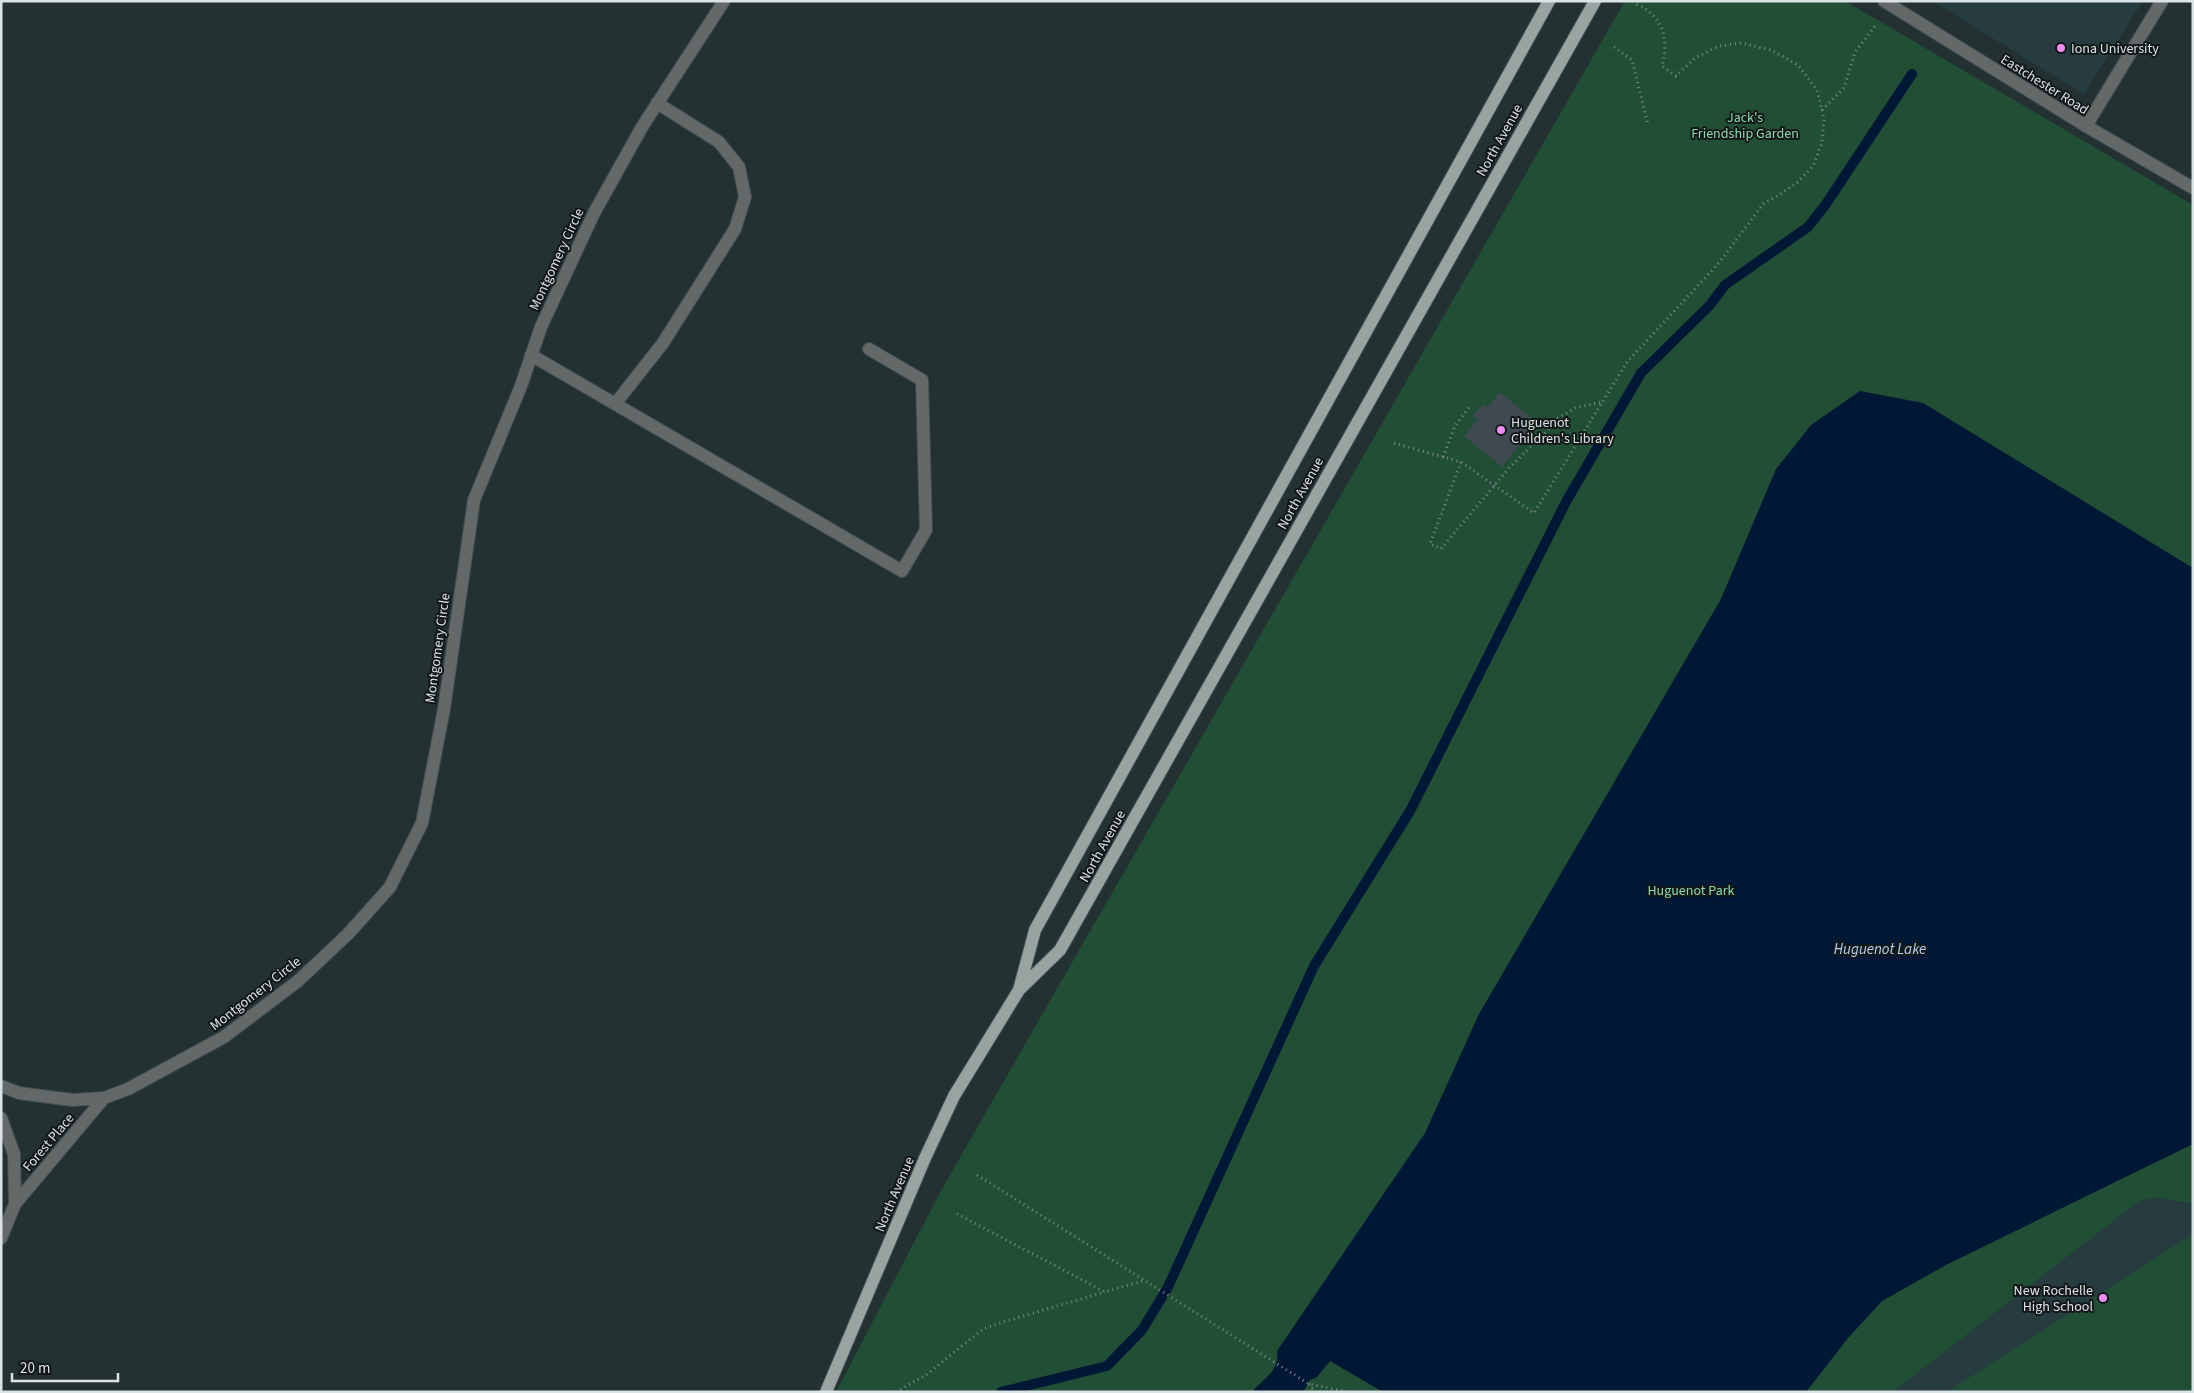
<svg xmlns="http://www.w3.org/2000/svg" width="2194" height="1393" viewBox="0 0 2194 1393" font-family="'Source Sans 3',sans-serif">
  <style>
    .built { fill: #273c3f }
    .green { fill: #204f36 }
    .water { fill: #001735 }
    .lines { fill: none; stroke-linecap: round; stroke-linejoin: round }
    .stream { stroke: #001735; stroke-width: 10 }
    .building { fill: #3e4a4f }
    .service-casing { stroke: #414d4e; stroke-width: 14 }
    .minor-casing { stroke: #414d4e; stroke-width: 14 }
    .tertiary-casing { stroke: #414d4e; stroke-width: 14 }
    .primary-casing { stroke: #414d4e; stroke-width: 14 }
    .path { stroke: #7d8889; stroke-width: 3; stroke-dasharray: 1 4; stroke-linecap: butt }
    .service { stroke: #636968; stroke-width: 12 }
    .minor { stroke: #636968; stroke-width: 12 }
    .tertiary { stroke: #636968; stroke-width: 12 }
    .primary { stroke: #97a4a1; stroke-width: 12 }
    .poi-dot { fill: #f08bf5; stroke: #121718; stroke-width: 2 }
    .labels { text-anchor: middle; stroke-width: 4; stroke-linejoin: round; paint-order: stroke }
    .poi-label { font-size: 14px; fill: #dbe3e4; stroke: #121718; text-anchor: start }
    .street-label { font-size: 14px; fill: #dbe3e4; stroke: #121718 }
    .park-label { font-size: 14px; fill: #8fd9ad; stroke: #121718 }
    .water-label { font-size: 15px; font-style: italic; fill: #b5d2f6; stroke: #121718 }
  </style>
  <rect width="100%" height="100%" fill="#243132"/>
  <path class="built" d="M1932,1h211l-59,93z
    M2157,1197l36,7v188h-300l246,-191z"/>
  <path class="green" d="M1625,1h220l348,204v999l-36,-7 -18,4 -246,191h-1057l107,-205z
    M2193,1234v158h-246z"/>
  <path class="water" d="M1860,391l63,12 270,165v576l-247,121 -64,36 -34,37 -42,54h-423l-53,-31 -13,16 -7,3 -7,12h-51c11,-14 28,-20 25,-41l148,-218 54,-119 242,-415 55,-130 35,-44z"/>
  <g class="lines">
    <path class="stream" d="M1001,1392l106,-26 35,-36 26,-43 146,-321 96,-155 157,-311 74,-127 69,-68 15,-20 83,-58 18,-23 86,-130"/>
  </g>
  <path class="building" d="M1500,392l38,31 -36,44 -38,-31 13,-16 -5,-4 11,-12 4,4z"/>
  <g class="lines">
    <defs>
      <path id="service" d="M531,355l371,216 24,-41 -4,-150 -53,-31
        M615,404l48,-61 72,-114 10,-32 -6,-30 -20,-25 -62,-39"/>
      <path id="minor" d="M2086,126l76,-125
        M1,1086l18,7 53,7 32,-2 24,-9 96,-52 74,-56 50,-47 42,-47 32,-64 22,-114 30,-209 47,-114 20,-59 53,-114 48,-86 82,-126
        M1,1118l13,36 1,50
        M1,1238l14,-34 89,-106"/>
      <path id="tertiary" d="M1884,1l202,125 107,62"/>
      <path id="primary" d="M1019,990l16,-60 514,-929
        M826,1392l99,-234 29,-62 65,-106 41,-40 535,-949"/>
    </defs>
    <use href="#service" class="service-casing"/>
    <use href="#minor" class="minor-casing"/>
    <use href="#tertiary" class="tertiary-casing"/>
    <use href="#primary" class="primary-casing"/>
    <path class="path" d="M1614,47l18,13 16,65
      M1822,110l22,-22 11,-36 20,-26
      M1394,443l67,19 73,51 93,-151 91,-98 46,-61 15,-8 19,-13 15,-16 9,-23 2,-25 -7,-28 -19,-25 -27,-15 -29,-7 -23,3 -24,12 -19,18 -14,-10c7,-28 2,-49 -26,-62
      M1443,457l12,-31 16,-21
      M1461,462l-31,82 11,5 68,-81 38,-37 11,-13 17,-10 27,-6
      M977,1175l332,209 40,8
      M957,1214l148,78 38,-11
      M1309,1384l6,8
      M896,1392l30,-17 57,-46 20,-7 102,-30"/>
    <use href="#service" class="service"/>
    <use href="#minor" class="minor"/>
    <use href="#tertiary" class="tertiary"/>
    <use href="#primary" class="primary"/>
  </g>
  <g class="poi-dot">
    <circle cx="2061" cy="48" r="5"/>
    <circle cx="1501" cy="430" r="5"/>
    <circle cx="2103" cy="1298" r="5"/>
  </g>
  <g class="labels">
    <g class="poi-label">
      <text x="2071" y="53">Iona University</text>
      <text x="1511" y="427">Huguenot<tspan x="1511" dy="16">Children's Library</tspan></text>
      <text x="2093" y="1295" text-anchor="end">New Rochelle<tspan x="2093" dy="16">High School</tspan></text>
    </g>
    <g class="street-label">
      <text transform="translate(2045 84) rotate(32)" y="5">Eastchester Road</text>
      <text transform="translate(1499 140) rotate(-61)" y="5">North Avenue</text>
      <text transform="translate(556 259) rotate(-65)" y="5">Montgomery Circle</text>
      <text transform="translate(1300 493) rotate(-61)" y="5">North Avenue</text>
      <text transform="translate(437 648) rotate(-82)" y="5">Montgomery Circle</text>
      <text transform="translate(1102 846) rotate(-61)" y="5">North Avenue</text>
      <text transform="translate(255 993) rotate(-38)" y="5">Montgomery Circle</text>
      <text transform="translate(48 1142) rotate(-50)" y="5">Forest Place</text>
      <text transform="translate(894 1194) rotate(-67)" y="5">North Avenue</text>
    </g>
    <g class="park-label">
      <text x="1745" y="122">Jack's<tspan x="1745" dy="16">Friendship Garden</tspan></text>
      <text x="1691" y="895">Huguenot Park</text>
    </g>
    <g class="water-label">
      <text x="1880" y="954">Huguenot Lake</text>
    </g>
  </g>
  <rect width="2194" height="1393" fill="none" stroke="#dbe3e4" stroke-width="5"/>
  <path d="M12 1373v8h106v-8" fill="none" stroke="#dbe3e4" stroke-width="2.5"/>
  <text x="20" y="1373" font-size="15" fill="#dbe3e4" stroke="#121718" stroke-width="4" paint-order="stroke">20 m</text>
</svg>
